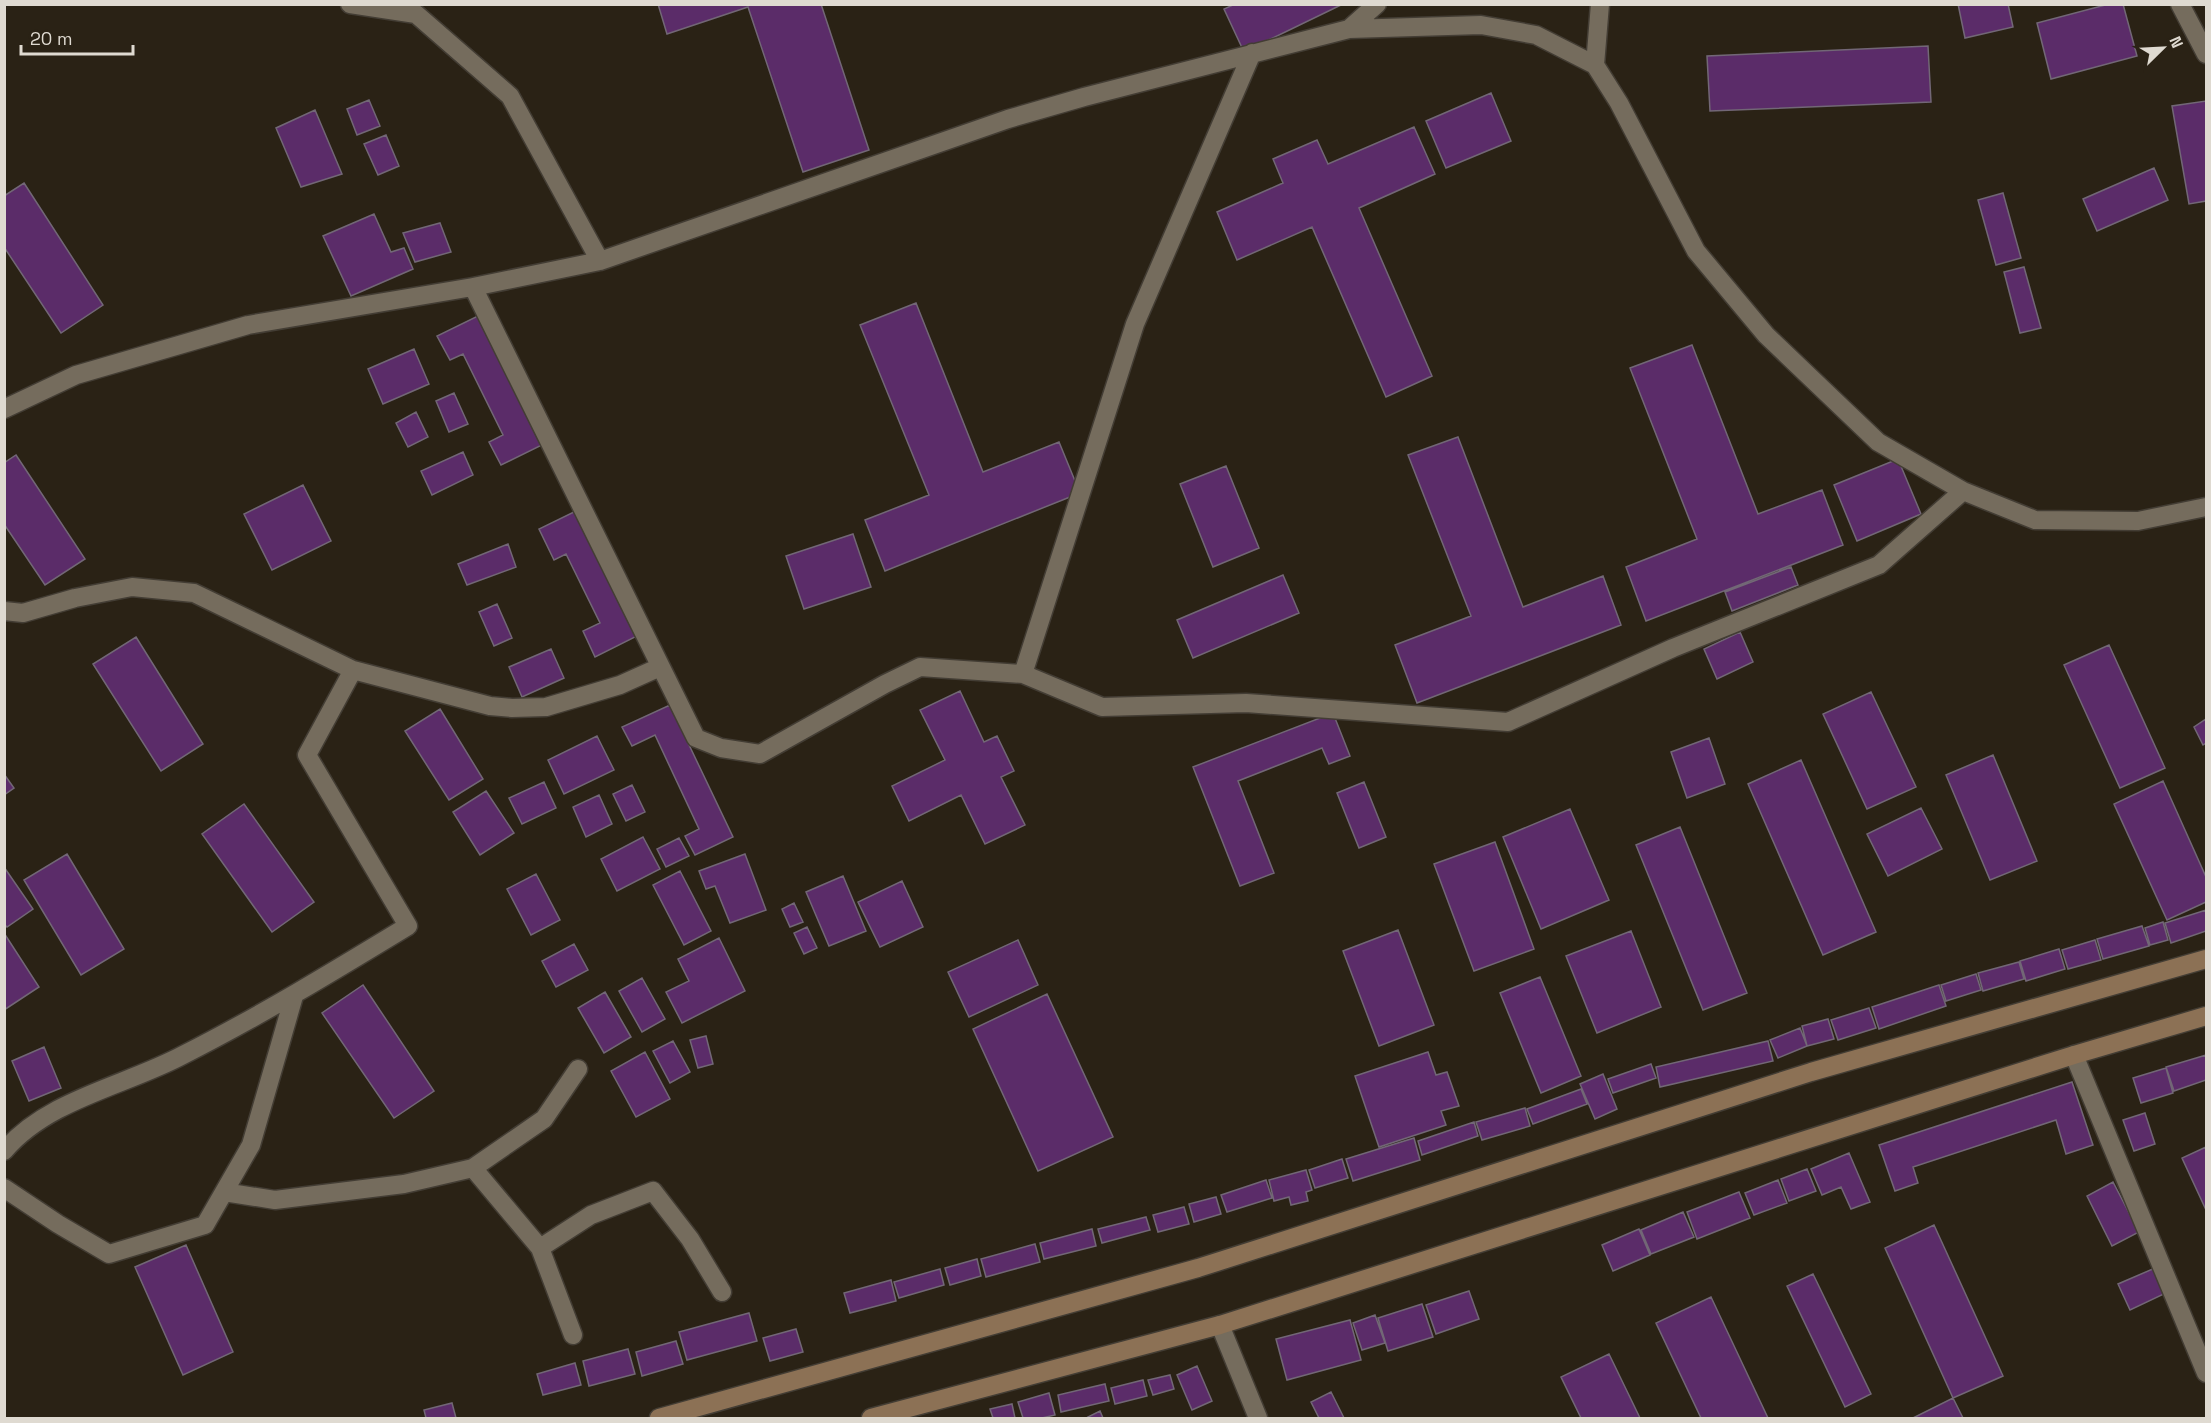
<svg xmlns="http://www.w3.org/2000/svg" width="2211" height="1423" viewBox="0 0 2211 1423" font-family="'Space Grotesk',sans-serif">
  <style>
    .building { fill: #5b2c69; stroke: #726776; stroke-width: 1.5 }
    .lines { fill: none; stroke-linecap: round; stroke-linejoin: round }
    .street-casing { stroke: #433d34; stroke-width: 21 }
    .secondary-casing { stroke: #433d34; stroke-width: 21 }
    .street { stroke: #756c5d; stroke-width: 18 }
    .secondary { stroke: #8c7155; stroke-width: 18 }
  </style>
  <rect width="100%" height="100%" fill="#2a2215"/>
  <path class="building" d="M658,4h163l48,146 -66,22 -55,-165 -81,27z
    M1235,4h108l-99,48 -20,-43z
    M1958,4h50l5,23 -48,11z
    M2109,4h14l14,52 -86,23 -14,-56z
    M1928,46l3,56 -221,9 -3,-55z
    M1491,93l20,48 -65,27 -20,-47z
    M369,100l11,26 -23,9 -10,-26z
    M2206,101v100l-17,3 -17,-98z
    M315,110l27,64 -41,13 -25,-59z
    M1414,127l21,47 -76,34 73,168 -46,21 -74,-170 -75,33 -20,-48 66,-29 -10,-24 44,-19 11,24z
    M386,135l13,31 -21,9 -14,-31z
    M2154,168l14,32 -71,31 -14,-32z
    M24,183l79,122 -42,28 -57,-86v-51z
    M2003,193l18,65 -25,7 -18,-65z
    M374,214l17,38 13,-4 9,21 -62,27 -28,-60z
    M440,223l11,29 -36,10 -12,-29z
    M2024,267l17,61 -21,5 -16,-61z
    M916,303l67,169 76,-30 21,51 -195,78 -20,-51 64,-25 -69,-170z
    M482,314l64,129 -45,22 -12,-23 14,-7 -40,-81 -13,6 -13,-24z
    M1692,345l66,169 64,-24 21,55 -197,76 -20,-54 71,-28 -67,-171z
    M414,349l15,35 -46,20 -15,-35z
    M454,393l14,31 -19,8 -13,-31z
    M416,412l12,25 -20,10 -12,-24z
    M1458,437l65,170 80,-31 18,49 -204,78 -22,-58 76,-29 -63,-161z
    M463,452l10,23 -41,20 -11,-24z
    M16,455l69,104 -40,26 -41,-61v-61z
    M1898,459l23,55 -64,27 -23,-56z
    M1226,466l33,82 -46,19 -33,-83z
    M303,485l28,56 -59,29 -28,-56z
    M580,509l61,125 -46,23 -12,-26 17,-8 -34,-69 -12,6 -15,-31z
    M853,534l18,53 -67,22 -18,-53z
    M508,544l8,23 -49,18 -9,-21z
    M1791,567l7,18 -66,26 -7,-19z
    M1283,575l16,38 -106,45 -16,-38z
    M497,604l15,34 -18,8 -15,-34z
    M1740,632l13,30 -36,17 -13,-30z
    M136,637l67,107 -42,27 -68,-107z
    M2109,645l56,123 -45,20 -56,-123z
    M551,649l13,29 -42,19 -13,-30z
    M960,691l24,51 13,-6 17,35 -13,6 24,48 -40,19 -24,-49 -52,26 -17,-35 53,-26 -25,-50z
    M1871,692l45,95 -49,22 -44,-95z
    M670,705l63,132 -38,18 -10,-19 14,-7 -44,-94 -23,11 -10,-19z
    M440,709l43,70 -34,21 -44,-69z
    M1333,713l17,43 -21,8 -7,-16 -84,33 36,92 -34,13 -47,-119z
    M2206,719v24l-3,2 -9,-18z
    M597,736l17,34 -50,24 -16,-34z
    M1709,738l16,46 -38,14 -16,-46z
    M1993,755l44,106 -47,19 -44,-105z
    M1801,760l75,172 -53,23 -75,-171z
    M4,774l10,14 -10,7z
    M2163,781l43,96v25l-39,18 -53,-116z
    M544,782l12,26 -34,16 -13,-26z
    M1364,782l22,55 -27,11 -22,-55z
    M632,785l13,27 -19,9 -13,-27z
    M486,791l28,42 -34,22 -27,-43z
    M599,795l13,29 -26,13 -13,-30z
    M244,804l70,98 -42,30 -70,-98z
    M1921,808l21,41 -54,27 -21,-42z
    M1570,809l39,91 -68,29 -38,-92z
    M1680,827l67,166 -44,17 -67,-165z
    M643,837l17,32 -43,22 -16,-32z
    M679,838l10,18 -23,11 -9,-18z
    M1495,842l39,107 -60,22 -40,-107z
    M67,854l57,95 -43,26 -57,-95z
    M745,854l21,56 -36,13 -15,-37 -9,3 -7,-18z
    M4,867l29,42 -26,18 -3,-3z
    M680,871l31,60 -27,14 -31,-60z
    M536,874l24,46 -29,15 -24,-46z
    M843,876l23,55 -37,15 -23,-54z
    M902,881l21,46 -43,20 -22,-45z
    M794,903l9,19 -13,5 -8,-18z
    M2206,910v21l-35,12 -6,-20z
    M2163,922l5,18 -18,5 -5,-17z
    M2142,926l7,20 -46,13 -6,-20z
    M807,927l10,21 -13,6 -10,-21z
    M1398,930l36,95 -55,21 -36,-95z
    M1631,931l30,76 -64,26 -31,-77z
    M4,933l35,54 -35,23z
    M719,938l26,53 -63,32 -16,-31 23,-11 -11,-22z
    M1018,940l20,45 -69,32 -21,-45z
    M2095,940l6,20 -33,9 -6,-19z
    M574,944l14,26 -32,17 -14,-26z
    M2059,949l6,20 -39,12 -6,-20z
    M2019,962l5,17 -41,12 -5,-18z
    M1976,974l5,16 -35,11 -5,-16z
    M1540,977l41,99 -40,17 -41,-100z
    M642,978l23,41 -23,13 -23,-41z
    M363,985l71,106 -40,27 -72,-105z
    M1939,985l7,21 -67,23 -7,-22z
    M605,992l26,45 -27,16 -26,-45z
    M1047,994l66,143 -75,34 -65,-142z
    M1869,1008l7,20 -38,12 -7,-20z
    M1828,1019l6,20 -27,7 -5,-20z
    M1800,1028l7,18 -29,12 -8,-18z
    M706,1036l7,28 -15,4 -8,-28z
    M673,1041l17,31 -20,11 -17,-32z
    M1768,1041l5,20 -113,26 -4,-20z
    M44,1047l17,41 -32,13 -17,-40z
    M645,1052l25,47 -34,18 -25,-46z
    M1428,1052l8,23 11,-3 12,34 -18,5 5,14 -67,22 -24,-71z
    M2206,1055v25l-32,11 -8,-24z
    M1651,1064l5,14 -43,15 -5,-14z
    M2166,1068l7,25 -32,10 -8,-25z
    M1603,1074l14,35 -22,10 -15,-35z
    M2072,1082l21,63 -27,9 -10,-34 -143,47 5,16 -23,8 -16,-46z
    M1581,1089l6,15 -54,20 -6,-15z
    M1525,1108l5,18 -48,14 -6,-18z
    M2145,1113l10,31 -21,7 -11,-31z
    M1474,1122l4,14 -56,19 -4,-14z
    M1414,1138l6,22 -67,21 -7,-22z
    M2206,1147v63l-24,-52z
    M1849,1153l21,49 -19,7 -10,-22 -19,8 -11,-26z
    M1342,1159l6,19 -33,10 -6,-18z
    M1807,1169l9,22 -27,10 -8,-22z
    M1306,1170l6,20 -6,2 2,9 -17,4 -2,-8 -15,4 -5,-21z
    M1266,1180l6,18 -45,14 -6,-17z
    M1778,1180l9,23 -33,12 -9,-22z
    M2113,1182l26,50 -27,14 -25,-50z
    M1739,1192l11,26 -53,21 -10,-27z
    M1216,1197l5,17 -27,8 -5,-18z
    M1184,1207l5,17 -31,8 -5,-17z
    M1683,1212l11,25 -43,17 -10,-24z
    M1146,1217l4,13 -48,13 -4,-14z
    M1934,1225l69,151 -50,22 -68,-150z
    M1092,1229l4,17 -52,13 -4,-16z
    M1639,1229l11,26 -37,16 -11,-26z
    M1035,1244l5,18 -54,15 -5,-18z
    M186,1245l47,107 -50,23 -48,-108z
    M977,1259l4,17 -31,9 -5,-17z
    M2155,1268l11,25 -36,17 -12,-26z
    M940,1269l4,16 -45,13 -5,-16z
    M1813,1274l58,120 -26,13 -58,-121z
    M891,1280l5,21 -46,12 -6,-20z
    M1469,1291l10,28 -43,15 -10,-29z
    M1711,1297l57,121h-67l-45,-95z
    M1422,1304l11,33 -45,14 -10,-33z
    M749,1313l8,28 -70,19 -8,-28z
    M1375,1315l10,28 -23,7 -9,-27z
    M1350,1320l11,40 -74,20 -11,-41z
    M796,1329l7,23 -33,9 -7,-23z
    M676,1341l7,23 -41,12 -6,-24z
    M628,1349l7,25 -46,12 -6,-25z
    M1609,1354l31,64h-59l-20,-41z
    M575,1363l6,22 -38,10 -6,-21z
    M1197,1366l15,35 -20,9 -15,-35z
    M1170,1375l4,14 -21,6 -5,-15z
    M1143,1380l4,16 -32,8 -4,-16z
    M1105,1384l4,17 -48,11 -3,-17z
    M1331,1392l13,26h-25l-8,-16z
    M1049,1393l6,22 -13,3h-19l-5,-16z
    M1953,1398l10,20h-50z
    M452,1403l4,15h-30l-2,-8z
    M1012,1404l3,14h-22l-3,-9z
    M1100,1411l3,7h-14l-1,-1z"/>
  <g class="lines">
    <defs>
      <path id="street" d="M350,4l66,10 94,82 90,165
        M2180,4l26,50
        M1349,29l132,-4 55,10 59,30 24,38 77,148 70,84 112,107 85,49 72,29 103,1 68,-14
        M1595,65l5,-61
        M473,287l223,451 25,10 39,6 125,-70 35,-17 103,7 79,33 144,-4 262,19 165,-74 206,-83 84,-74
        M4,409l72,-34 172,-50 225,-38 127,-26 408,-142 76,-22 265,-68 28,-25
        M4,611l19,2 52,-15 57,-11 62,6 159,77 137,36 22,2 34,-1 74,-22 40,-18
        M1023,674l112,-350 117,-271
        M2074,1055l132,318
        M4,1151c44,-52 121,-65 179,-96 77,-39 151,-84 225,-129l-101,-171 46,-85
        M473,1168l67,80 33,87
        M4,1188l54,36 51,30 96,-29 46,-80 43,-149
        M224,1192l51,8 129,-16 69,-16 71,-49 34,-50
        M540,1248l51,-33 62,-24 37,48 32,53
        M1220,1325l38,93"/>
      <path id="secondary" d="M659,1418l539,-150 613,-196 395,-113
        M871,1418l349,-93 854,-270 132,-39"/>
    </defs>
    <use href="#street" class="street-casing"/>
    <use href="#secondary" class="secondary-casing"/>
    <use href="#street" class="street"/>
    <use href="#secondary" class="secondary"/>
  </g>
  <rect width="2211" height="1423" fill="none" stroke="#dfdad1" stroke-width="12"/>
  <g transform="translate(2163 48) rotate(66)" stroke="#2a2215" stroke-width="4.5" paint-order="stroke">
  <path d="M0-4.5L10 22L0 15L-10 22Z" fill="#dfdad1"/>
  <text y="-9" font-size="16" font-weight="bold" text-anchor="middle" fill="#dfdad1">N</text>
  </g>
  <path d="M21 45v9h112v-9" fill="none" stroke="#dfdad1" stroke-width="3"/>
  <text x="30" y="45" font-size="18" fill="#dfdad1" stroke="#2a2215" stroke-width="4.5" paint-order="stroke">20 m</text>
</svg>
